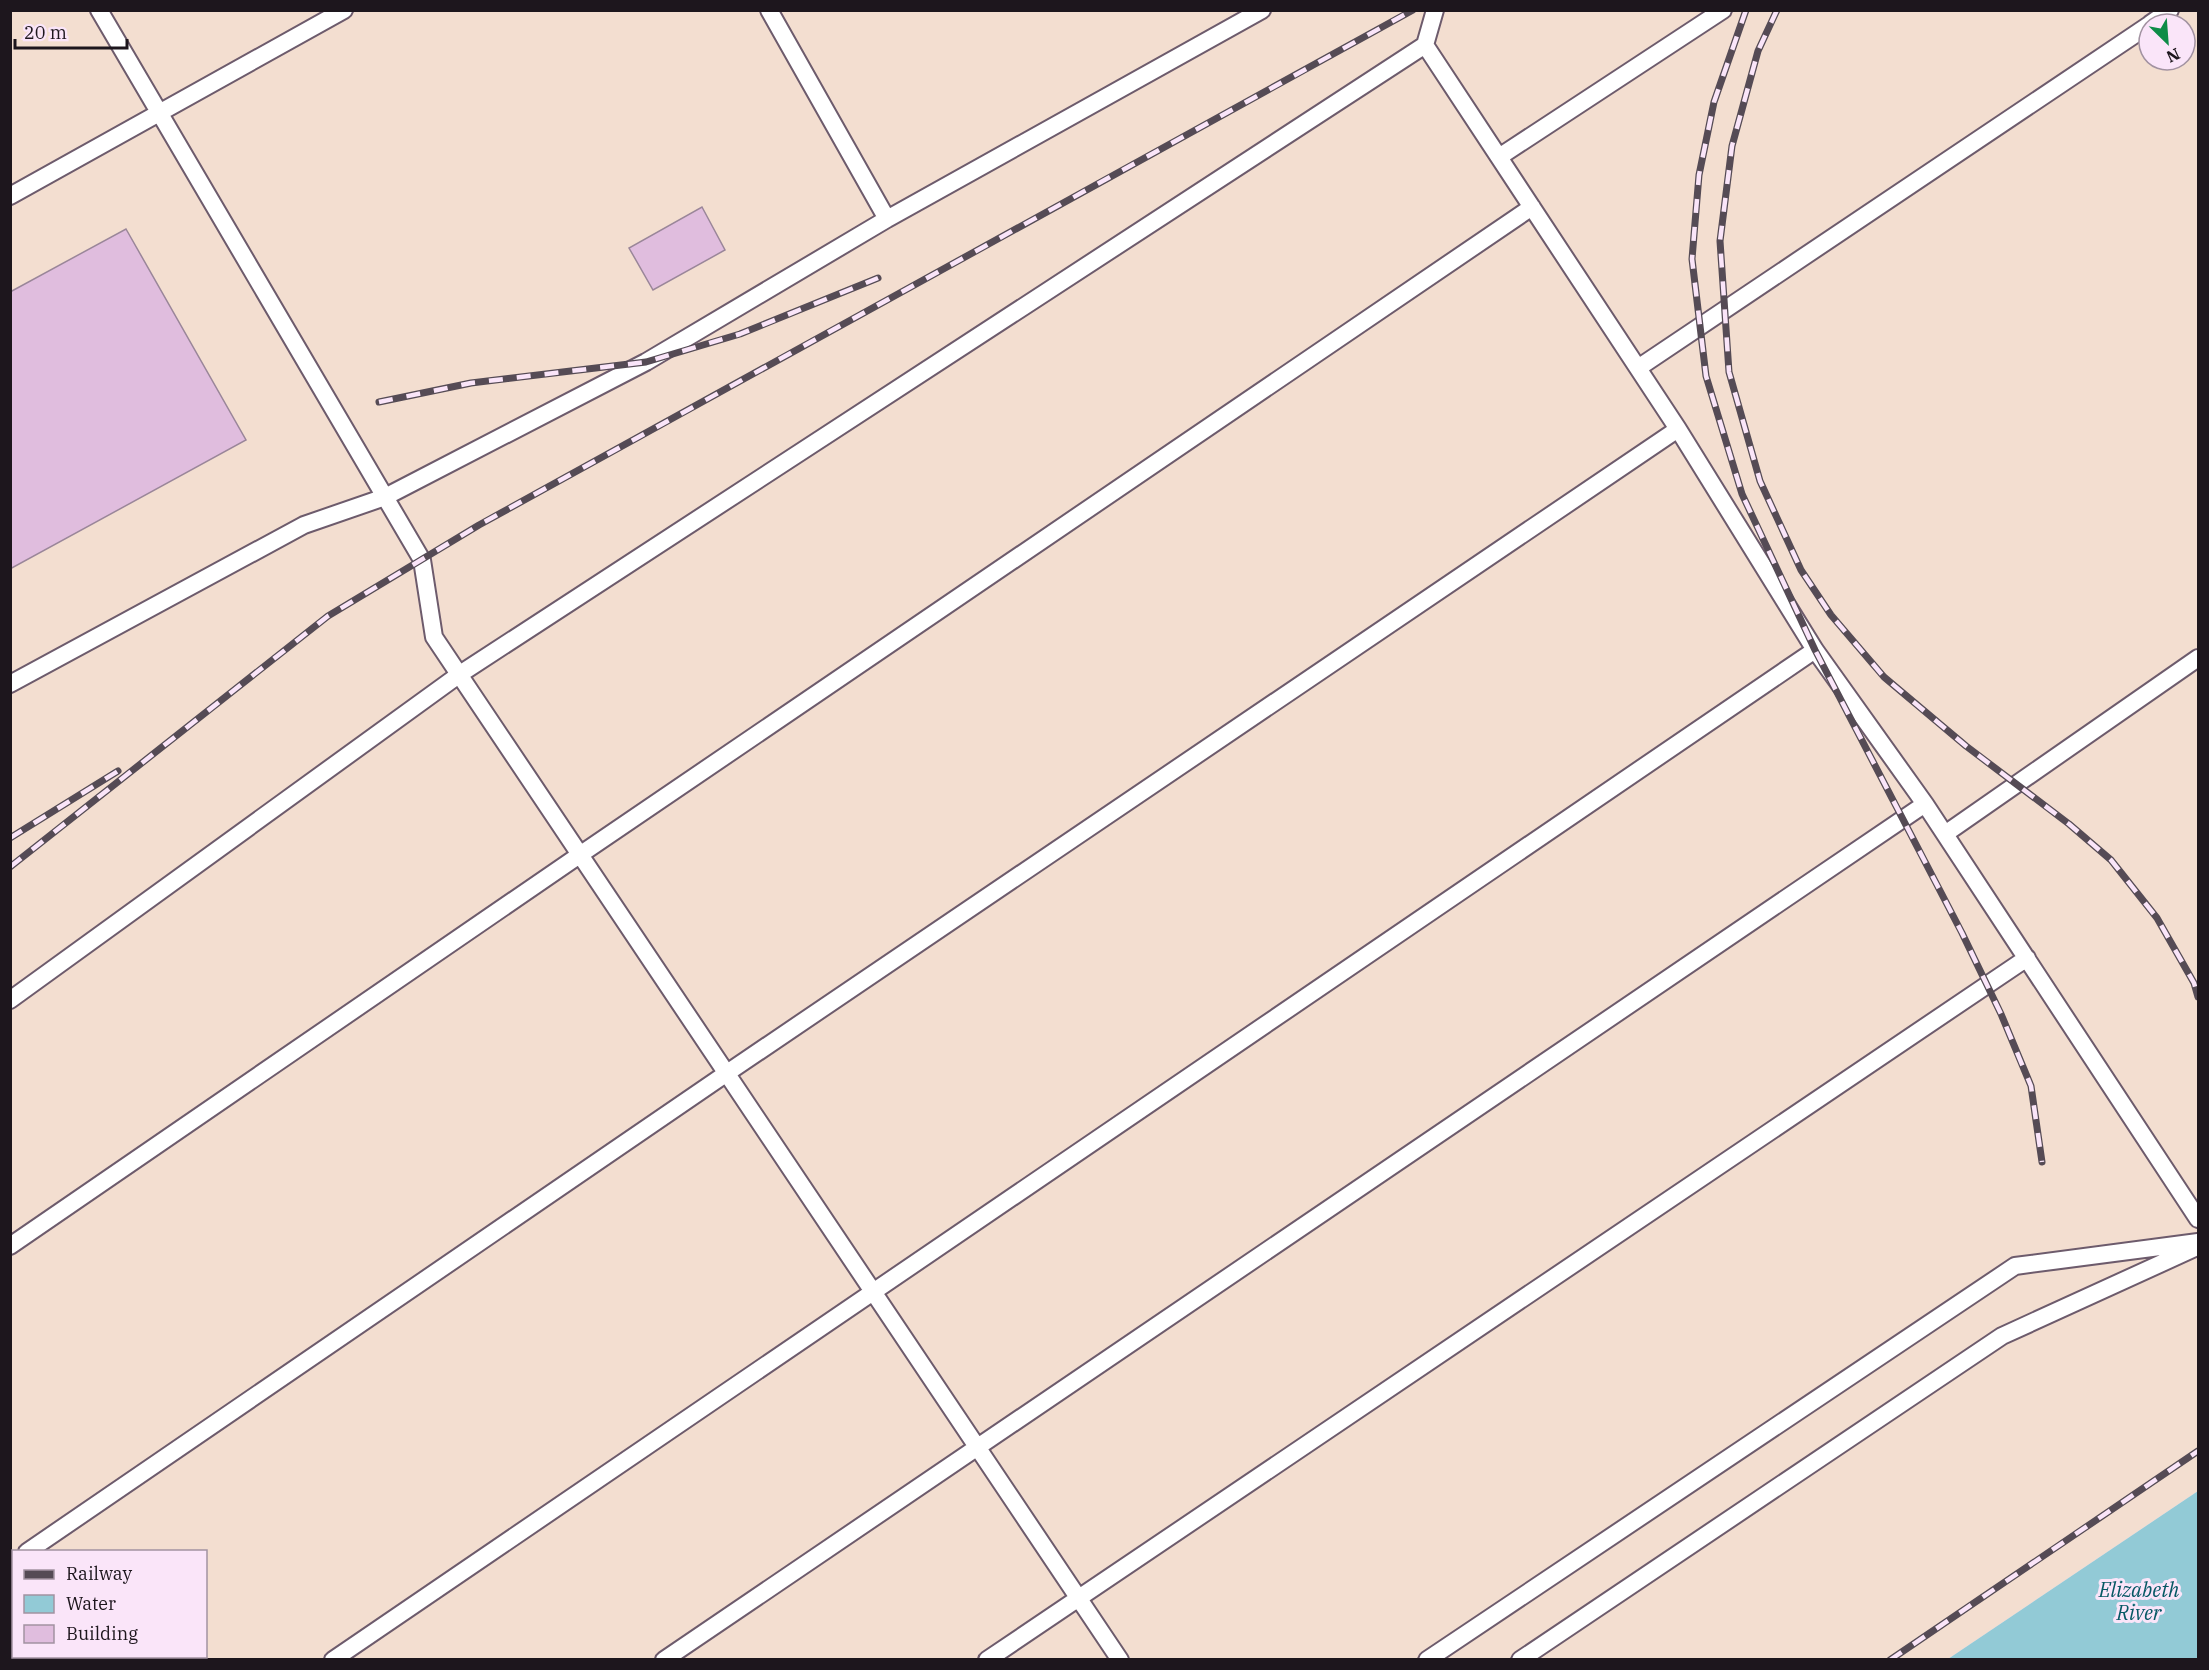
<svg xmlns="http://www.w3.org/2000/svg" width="2209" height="1670" viewBox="0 0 2209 1670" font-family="'IBM Plex Serif',serif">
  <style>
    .industrial { fill: #f3ded0; fill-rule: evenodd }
    .water { fill: #92cad6 }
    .building { fill: #e0bdde; stroke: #9a8699; stroke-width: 1.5 }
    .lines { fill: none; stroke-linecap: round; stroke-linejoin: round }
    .lane-casing { stroke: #6d5b6c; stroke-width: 20 }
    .lane { stroke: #fff; stroke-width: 16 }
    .rail-casing { stroke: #554b55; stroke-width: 7 }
    .rail { stroke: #fae5f9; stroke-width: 4.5; stroke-dasharray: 14; stroke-linecap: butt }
    .labels { text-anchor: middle; stroke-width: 6; stroke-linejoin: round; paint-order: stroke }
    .water-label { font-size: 20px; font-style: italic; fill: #055764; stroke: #fae5f9 }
  </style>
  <rect width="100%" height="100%" fill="#fae5f9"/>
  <path class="industrial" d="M11,11h2187v1480l-250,168 -1937,1zM2149,24h36v36h-36zM14,1552h192v104h-192z"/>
  <path class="water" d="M2198,1491v168h-250z"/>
  <path class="building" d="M702,207l23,43 -72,40 -24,-42z
    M126,229l120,211 -236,129v-277z"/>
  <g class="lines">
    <defs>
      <path id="lane" d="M99,10l323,550 12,77 686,1023
        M769,10l118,209
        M1435,10l-10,35 253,384 137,221 110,154 273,415
        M2150,24l20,-14
        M1499,157l224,-147
        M10,196l334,-186
        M1638,368l511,-343
        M10,684l294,-159 81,-28 261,-135 241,-143 375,-209
        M1945,834l253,-176
        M10,1000l450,-326 965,-629
        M10,1246l571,-392 951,-647
        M27,1552l700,-479 951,-644
        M10,1563l4,-2
        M333,1660l1482,-1010
        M664,1660l1261,-856
        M987,1660l1040,-702
        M1427,1660l588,-394 183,-24
        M1520,1660l482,-324 195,-89"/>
    </defs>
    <use href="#lane" class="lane-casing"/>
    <use href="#lane" class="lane"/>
    <defs>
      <path id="rail" d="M1746,10l-32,92 -15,73 -7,84 14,117 36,118 73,156 147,283 39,81 30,72 11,76
        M1777,10l-19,41 -26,95 -12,95 9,131 31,109 41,89 30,45 53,62 82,69 103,78 42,36 46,58 37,65 4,14
        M379,402l92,-19 175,-21 94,-28 138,-56
        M10,838l108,-67
        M10,867l318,-251 151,-91 934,-515
        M1890,1660l308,-209"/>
    </defs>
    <use href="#rail" class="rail-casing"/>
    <use href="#rail" class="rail"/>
  </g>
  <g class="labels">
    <g class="water-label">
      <text x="2139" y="1597">Elizabeth<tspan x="2139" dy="23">River</tspan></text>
    </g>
  </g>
  <rect width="2209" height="1670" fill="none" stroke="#1d161d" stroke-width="24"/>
  <rect x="12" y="1550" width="195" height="108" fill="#fae5f9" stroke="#a292a1" stroke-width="1.5"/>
  <rect x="24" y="1570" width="30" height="9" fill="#554b55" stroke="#a292a1" stroke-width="1.5"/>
  <text x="66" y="1580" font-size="18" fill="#1d161d">Railway</text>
  <rect x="24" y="1595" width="30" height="18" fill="#92cad6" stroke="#a292a1" stroke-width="1.5"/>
  <text x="66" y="1610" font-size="18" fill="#1d161d">Water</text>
  <rect x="24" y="1625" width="30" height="18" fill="#e0bdde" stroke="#a292a1" stroke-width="1.5"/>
  <text x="66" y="1640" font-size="18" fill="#1d161d">Building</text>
  <g transform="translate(2167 42) rotate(155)"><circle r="28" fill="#fae5f9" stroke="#a292a1" stroke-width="1.5"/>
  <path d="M0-4.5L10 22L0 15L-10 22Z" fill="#0d8c47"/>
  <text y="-9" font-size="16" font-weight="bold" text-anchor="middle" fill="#1d161d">N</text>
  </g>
  <path d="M15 39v9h112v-9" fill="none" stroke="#1d161d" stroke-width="3"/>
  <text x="24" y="39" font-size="18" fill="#1d161d" stroke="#fae5f9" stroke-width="4.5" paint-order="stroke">20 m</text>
</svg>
